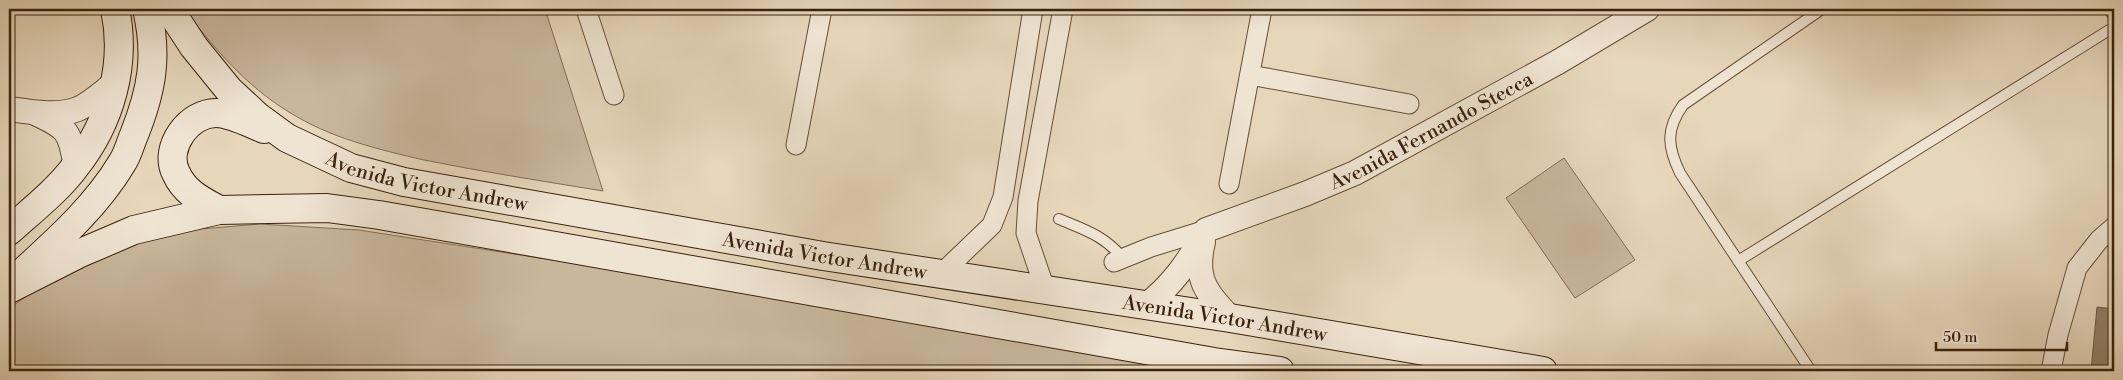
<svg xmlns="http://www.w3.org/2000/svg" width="2123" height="380" viewBox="0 0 2123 380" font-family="'Libre Bodoni',serif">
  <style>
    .green { fill: #c9b79d; stroke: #826c55 }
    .building { fill: #938067; stroke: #675a48 }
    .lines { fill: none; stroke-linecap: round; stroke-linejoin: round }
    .service-casing { stroke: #654f38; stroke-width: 12 }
    .minor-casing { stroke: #654f38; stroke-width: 21 }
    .tertiary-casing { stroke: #654f38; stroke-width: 26 }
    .secondary-casing { stroke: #3a220d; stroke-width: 30 }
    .service { stroke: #efe4d2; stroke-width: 10 }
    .minor { stroke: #efe4d2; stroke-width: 19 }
    .tertiary { stroke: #efe4d2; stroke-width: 24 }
    .secondary { stroke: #efe4d2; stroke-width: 28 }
    .labels { text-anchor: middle; stroke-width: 5; stroke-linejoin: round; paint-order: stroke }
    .street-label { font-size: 20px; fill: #3a220d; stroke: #efe4d2 }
  </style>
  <rect width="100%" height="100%" fill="#e6d6ba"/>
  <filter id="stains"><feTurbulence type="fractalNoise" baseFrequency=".004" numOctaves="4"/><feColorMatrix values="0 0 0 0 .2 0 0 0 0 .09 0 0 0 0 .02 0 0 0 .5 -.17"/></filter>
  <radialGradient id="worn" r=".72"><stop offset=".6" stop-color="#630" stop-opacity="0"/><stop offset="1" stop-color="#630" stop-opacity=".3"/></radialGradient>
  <path class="green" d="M184,9h361l58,182c-60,-10 -120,-19 -179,-31 -47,-11 -94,-22 -135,-48 -43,-26 -75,-64 -105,-103z
    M1564,158l71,102 -60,38 -69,-100z
    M260,224l99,6 368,57 472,84h-1190v-62l26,-20 71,-36 70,-22z"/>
  <path class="building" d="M2097,307l17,2v62h-23z"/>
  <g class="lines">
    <defs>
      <path id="service" d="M2109,9l5,8
        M1059,219c26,11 44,16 63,38
        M1738,261l376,-234
        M1811,371l-131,-198c-13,-27 -14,-44 3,-68l139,-96"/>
      <path id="minor" d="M586,9l28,86
        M1250,75l159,29
        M796,145l26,-136
        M1229,184l33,-175
        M1114,262l37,-15 55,-17
        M942,273l50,-48 11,-28 30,-188
        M1045,289l-19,-56 2,-32 35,-192
        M2051,371l7,-36 19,-67 22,-28 15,-13"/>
      <g id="tertiary">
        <path d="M9,109c21,3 49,8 69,0 14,-6 27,-19 38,-27"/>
        <path d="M35,113c34,16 34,17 41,54"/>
        <path d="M1203,242c-9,37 3,50 27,76"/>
        <path id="s1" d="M1145,306c27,-20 45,-46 61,-76l99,-36 50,-21 203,-111 89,-53"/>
      </g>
      <g id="secondary">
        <path id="s2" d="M169,9l25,38 35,43 28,26 30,22 64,30 53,14 419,74 407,62 313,53"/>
        <path d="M219,210c-18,-10 -34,-17 -43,-37 -13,-25 13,-61 41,-60 16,1 32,10 47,16"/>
        <path d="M9,231c22,-20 48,-40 66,-64 35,-44 52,-102 40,-158"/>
        <path d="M23,272c36,-33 74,-67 99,-109 6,-9 8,-19 12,-28 18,-45 24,-79 13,-126"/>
        <path d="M9,289l69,-35 56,-24 85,-20 108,-2 52,7 835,147 66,9"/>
      </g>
    </defs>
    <use href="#service" class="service-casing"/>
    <use href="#minor" class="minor-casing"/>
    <use href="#tertiary" class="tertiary-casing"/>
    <use href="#secondary" class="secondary-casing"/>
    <use href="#service" class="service"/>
    <use href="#minor" class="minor"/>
    <use href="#tertiary" class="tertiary"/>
    <use href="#secondary" class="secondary"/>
  </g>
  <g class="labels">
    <g class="street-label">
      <text dy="7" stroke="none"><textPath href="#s1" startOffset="345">Avenida Fernando Stecca</textPath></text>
      <text dy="7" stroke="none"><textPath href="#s2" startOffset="324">Avenida Victor Andrew</textPath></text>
      <text dy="7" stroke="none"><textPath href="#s2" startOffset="729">Avenida Victor Andrew</textPath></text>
      <text dy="7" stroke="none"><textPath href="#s2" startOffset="1134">Avenida Victor Andrew</textPath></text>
    </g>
  </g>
  <rect width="2123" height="380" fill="none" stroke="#e6d6ba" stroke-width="30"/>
  <rect x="10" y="10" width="2103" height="360" fill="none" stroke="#3a220d" stroke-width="2.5"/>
  <rect x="15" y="15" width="2093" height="350" fill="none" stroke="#3a220d"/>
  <path d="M1936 342v8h131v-8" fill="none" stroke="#3a220d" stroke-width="2.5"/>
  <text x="1943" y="342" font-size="15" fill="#3a220d" stroke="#efe4d2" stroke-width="4" paint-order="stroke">50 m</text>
  <rect width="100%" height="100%" filter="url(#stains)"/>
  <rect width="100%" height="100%" fill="url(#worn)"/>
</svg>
